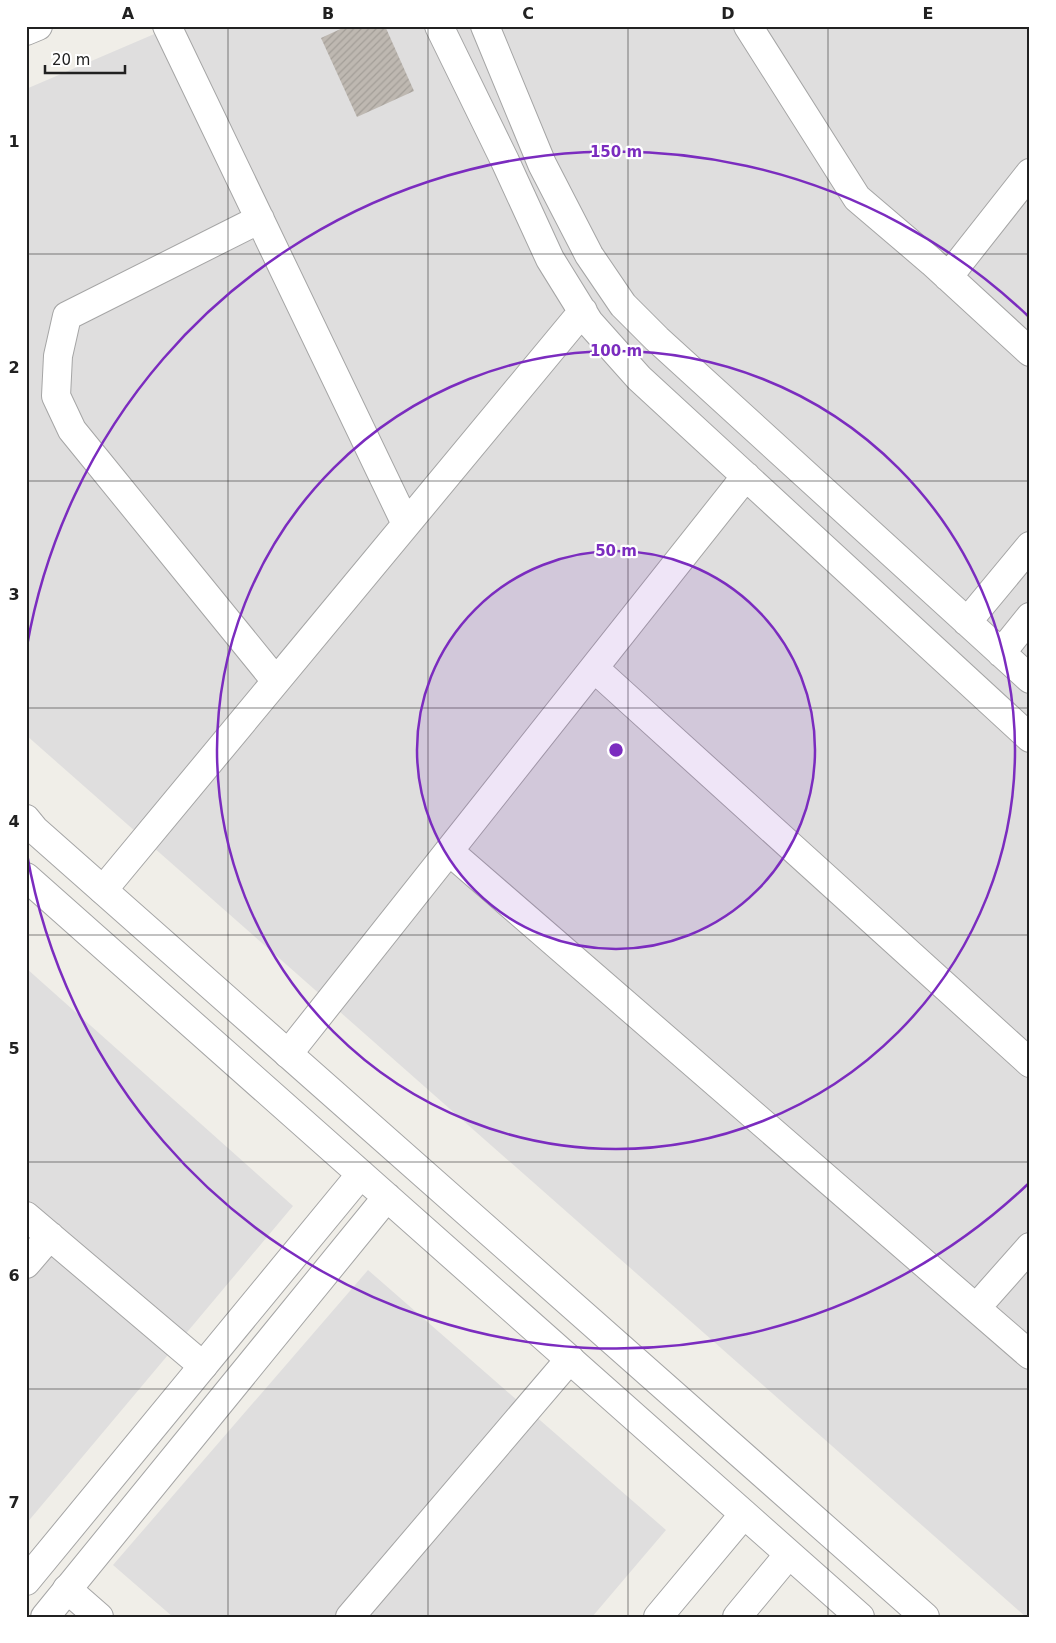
<svg xmlns="http://www.w3.org/2000/svg" width="1056" height="1643" viewBox="0 0 1056 1643" font-family="'DejaVu Sans',sans-serif">
  <style>
    .residential { fill: #dfdede }
    .building { fill: url(#building-hatch) }
    .lines { fill: none; stroke-linecap: round; stroke-linejoin: round }
    .minor-casing { stroke: #a5a5a5; stroke-width: 30 }
    .tertiary-casing { stroke: #a5a5a5; stroke-width: 30 }
    .minor { stroke: #fff; stroke-width: 28 }
    .tertiary { stroke: #fff; stroke-width: 28 }
    .grid { fill: none; stroke: #212121; stroke-width: 1; stroke-opacity: 0.55 }
    .ring { fill: none; stroke: #7b2cbf; stroke-width: 2.5 }
    .centre { fill: #7b2cbf; stroke: #fff; stroke-width: 2.5 }
    .ring-label { font-size: 15px; text-anchor: middle; font-weight: bold; fill: #7b2cbf; stroke: #fff; stroke-width: 4.5; stroke-linejoin: round; paint-order: stroke }
    .neatline { fill: none; stroke: #212121; stroke-width: 2 }
    .grid-label { font-size: 16px; text-anchor: middle; font-weight: bold; fill: #212121 }
  </style>
  <defs>
    <pattern id="building-hatch" width="6" height="6" patternUnits="userSpaceOnUse" patternTransform="scale(1.25)"><rect width="6" height="6" fill="#beb8b1"/><path d="M-1 1l2-2M0 6l6-6M5 7l2-2" fill="none" stroke="#a39e98"/></pattern>
  </defs>
  <rect width="100%" height="100%" fill="#f0eee8"/>
  <path class="residential" d="M173,26h857v1591h-4l-1000,-882v-646z
    M26,968l267,238 -267,318z
    M368,1270l298,260 -74,87h-419l-60,-52z"/>
  <path class="building" d="M347,26h38l29,65 -57,26 -36,-79z"/>
  <g class="lines">
    <defs>
      <path id="minor" d="M167,26l239,498
        M439,26l66,135 45,98 39,63 50,56 391,360
        M485,26l57,138 47,91 34,50 34,34 373,340
        M748,26l109,172 75,64 98,90
        M260,219l-193,97 -9,40 -2,40 16,34 204,251
        M948,277l82,-104
        M967,622l63,-76
        M1001,653l29,-36
        M594,668l436,395
        M449,851l581,504
        M103,890l480,-579
        M288,1054l458,-578
        M26,1216l177,150
        M26,1264l24,-28
        M976,1308l54,-61
        M67,1589l32,28
        M350,1617l220,-258"/>
      <path id="tertiary" d="M26,31l12,-5
        M26,819l9,11 890,787
        M26,877l834,740
        M26,1581l335,-407
        M45,1617l342,-420
        M658,1617l86,-103
        M737,1617l52,-63"/>
    </defs>
    <use href="#minor" class="minor-casing"/>
    <use href="#tertiary" class="tertiary-casing"/>
    <use href="#minor" class="minor"/>
    <use href="#tertiary" class="tertiary"/>
  </g>
  <path class="grid" d="M228,26v1591M428,26v1591M628,26v1591M828,26v1591M26,254h1004M26,481h1004M26,708h1004M26,935h1004M26,1162h1004M26,1389h1004"/>
  <circle cx="616" cy="750" r="199" fill="#7b2cbf" fill-opacity=".12"/>
  <g class="ring">
    <circle cx="616" cy="750" r="199"/>
    <circle cx="616" cy="750" r="399"/>
    <path d="M1028 1184A598 598 0 0 1 27 854M27 646A598 598 0 0 1 1028 316"/>
  </g>
  <circle cx="616" cy="750" r="8" class="centre"/>
  <g class="ring-label">
    <text x="616" y="157">150 m</text>
    <text x="616" y="356">100 m</text>
    <text x="616" y="556">50 m</text>
  </g>
  <rect width="1056" height="1643" fill="none" stroke="#ffffff" stroke-width="55"/>
  <path d="M45 65v8h80v-8" fill="none" stroke="#212121" stroke-width="2.5"/>
  <text x="52" y="65" font-size="15" fill="#212121" stroke="#ffffff" stroke-width="4" paint-order="stroke">20 m</text>
  <rect x="28" y="28" width="1000" height="1588" class="neatline"/>
  <g class="grid-label">
    <text x="128" y="19">A</text>
    <text x="328" y="19">B</text>
    <text x="528" y="19">C</text>
    <text x="728" y="19">D</text>
    <text x="928" y="19">E</text>
    <text x="14" y="147">1</text>
    <text x="14" y="373">2</text>
    <text x="14" y="600">3</text>
    <text x="14" y="827">4</text>
    <text x="14" y="1054">5</text>
    <text x="14" y="1281">6</text>
    <text x="14" y="1508">7</text>
  </g>
</svg>
